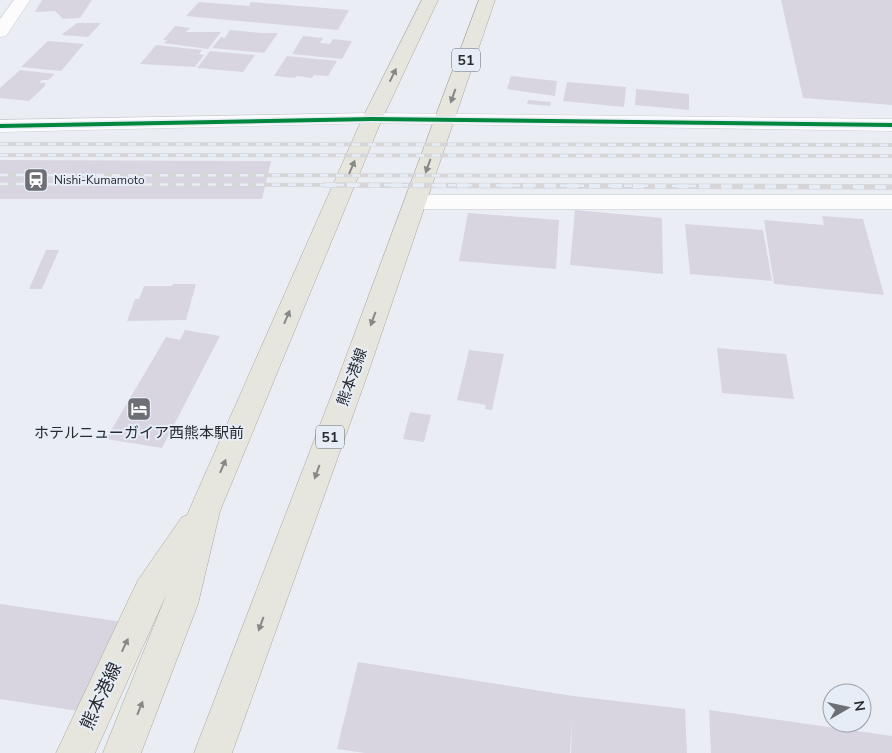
<svg xmlns="http://www.w3.org/2000/svg" width="892" height="753" viewBox="0 0 892 753" font-family="'Nunito Sans','Noto Sans JP',sans-serif">
  <style>
    .building { fill: #d8d5e1 }
    .lines { fill: none; stroke-linecap: round; stroke-linejoin: round }
    .minor-casing { stroke: #c8cbcf; stroke-width: 1 }
    .tertiary-casing { stroke: #c8cbcf; stroke-width: 1 }
    .primary-casing { stroke: #a9a69a; stroke-width: 1 }
    .minor { fill: #fcfcfd; fill-rule: evenodd }
    .tertiary { fill: #fcfcfd; fill-rule: evenodd }
    .primary { fill: #e7e6de; fill-rule: evenodd }
    .rail-far1-casing { stroke: #d6d6d8; stroke-width: 4 }
    .rail-casing { stroke: #d6d6d8; stroke-width: 5.5 }
    .rail-far1 { stroke: #e7edf7; stroke-width: 2.5; stroke-dasharray: 8; stroke-linecap: butt }
    .rail { stroke: #e7edf7; stroke-width: 4; stroke-dasharray: 11; stroke-linecap: butt }
    .cycleway-casing { stroke: #e7edf7; stroke-width: 3 }
    .cycleway { fill: #00873e; fill-rule: evenodd }
    .oneway { fill: #888886 }
    .labels { text-anchor: middle; stroke-width: 4; stroke-linejoin: round; paint-order: stroke }
    .far-poi-label { font-size: 12px; fill: #292b2f; stroke: #e7edf7; text-anchor: start }
    .shield { fill: #e7edf7; stroke: #62656b; stroke-width: 1 }
    .shield-label { font-size: 14px; font-weight: bold; fill: #292b2f }
    .street-label { font-size: 15px; fill: #292b2f; stroke: #e7edf7 }
    .poi-label { font-size: 15px; fill: #292b2f; stroke: #e7edf7 }
    .near-street-label { font-size: 18px; fill: #292b2f; stroke: #e7edf7 }
  </style>
  <rect width="100%" height="100%" fill="#eaeef4"/>
  <path class="building" d="M42,0h50l-12,18 -17,1 -8,-8 -20,1z
    M781,0h111v105l-89,-7z
    M199,2l50,4 2,-4 98,8 -11,20 -152,-14z
    M77,23h24l-13,14 -27,-2z
    M175,26l15,2 -4,4h35l-13,17 -44,-6 3,-3h-4z
    M230,30l31,3h17l-14,20 -52,-5 9,-11 4,1z
    M303,36l20,2 -3,5 10,1 3,-5 19,2 -10,18 -50,-5z
    M48,41l36,3 -23,27 -40,-4z
    M156,45l46,5 -3,4 5,1 -9,12 -55,-3z
    M210,51l45,4 -12,17 -46,-4z
    M287,56l50,5 -9,15 -14,-1 -2,3 -15,-2 -2,2 -21,-2z
    M20,70l35,4 -7,6h-6l-3,3h6v3l-16,15 -29,-3v-10z
    M511,76l46,5 -2,15 -48,-7z
    M567,82l59,5 -2,20 -61,-6z
    M636,89l53,5v16l-54,-5z
    M528,100l23,2 -1,4 -23,-2z
    M0,160l271,1 -9,38h-262z
    M575,210l87,8 1,56 -93,-9z
    M468,213l91,7 -3,49 -97,-8z
    M822,216l41,3 21,76 -110,-11 -10,-64 60,5z
    M685,224l78,6 9,51 -82,-7z
    M46,250h13l-17,39h-13z
    M173,284h23l-10,36 -59,1 8,-22h4l5,-13h28z
    M185,330l35,6 -58,112 -56,-9 60,-102 14,3z
    M717,348l69,6 8,45 -72,-6z
    M469,350l35,4 -12,56 -7,-1 1,-4 -29,-5z
    M410,412l21,3 -7,27 -21,-3z
    M0,604l123,18 -39,90 -84,-13z
    M358,662l215,34 112,13 2,44h-116l1,-35 -2,35h-205l-28,-4z
    M709,710l183,26v17h-181z"/>
  <g class="lines">
    <defs>
      <path id="minor" d="M372,113l7,2 3,4 -3,4 -379,9v-12z
        M416,195h476v14h-476l-8,-2 -3,-5 3,-5z"/>
      <path id="tertiary" d="M14,0h16l-24,36 -6,1v-18z
        M372,113l520,6v12l-527,-8 -3,-4 3,-4z"/>
      <path id="primary" d="M422,0h16l-56,119 -162,392 -22,93 -57,149h-38l64,-160 -72,160h-39l82,-173 44,-63 5,-2 175,-396z
        M479,0h16l-127,373 -136,380h-38l146,-380z"/>
    </defs>
    <use href="#minor" class="minor-casing"/>
    <use href="#tertiary" class="tertiary-casing"/>
    <use href="#primary" class="primary-casing"/>
    <use href="#minor" class="minor"/>
    <use href="#tertiary" class="tertiary"/>
    <use href="#primary" class="primary"/>
    <defs>
      <path id="rail-far1" d="M0,144l892,1
        M0,155l892,1
        M0,175l892,1
        M0,184l697,2"/>
      <path id="rail" d="M325,185l567,2"/>
    </defs>
    <use href="#rail-far1" class="rail-far1-casing"/>
    <use href="#rail" class="rail-casing"/>
    <use href="#rail-far1" class="rail-far1"/>
    <use href="#rail" class="rail"/>
    <defs>
      <path id="cycleway" d="M372,117l520,6v4l-520,-6 -372,7v-4z"/>
    </defs>
    <use href="#cycleway" class="cycleway-casing"/>
    <use href="#cycleway" class="cycleway"/>
  </g>
  <defs><path id="oneway-solid" d="M-6-.8H1V-3.2L6.5 0L1 3.2V.8H-6Z" transform="scale(1.25)"/></defs>
  <g class="oneway">
    <use href="#oneway-solid" transform="translate(393 75) rotate(-64)"/>
    <use href="#oneway-solid" transform="translate(453 96) rotate(109)"/>
    <use href="#oneway-solid" transform="translate(428 166) rotate(110)"/>
    <use href="#oneway-solid" transform="translate(352 167) rotate(-67)"/>
    <use href="#oneway-solid" transform="translate(287 317) rotate(-67)"/>
    <use href="#oneway-solid" transform="translate(373 319) rotate(110)"/>
    <use href="#oneway-solid" transform="translate(223 466) rotate(-67)"/>
    <use href="#oneway-solid" transform="translate(317 472) rotate(110)"/>
    <use href="#oneway-solid" transform="translate(261 624) rotate(110)"/>
    <use href="#oneway-solid" transform="translate(125 645) rotate(-65)"/>
    <use href="#oneway-solid" transform="translate(140 708) rotate(-68)"/>
  </g>
  <defs>
    <symbol id="station-square" viewBox="-11 -11 22 22"><rect x="-9" y="-9" width="18" height="18" rx="4" fill="#6d6f74" stroke="#e7edf7"/><path d="M-3-6H3Q5-6 5-4V2Q5 4 3 4L4.5 6H3L1.5 4h-3L-3 6H-4.5L-3 4Q-5 4-5 2V-4Q-5-6-3-6ZM-3.5-4v3h7v-3ZM-3.5 1v1.5H-2V1ZM2 1v1.5H3.5V1Z" fill="#fff"/></symbol>
    <symbol id="hotel-square" viewBox="-11 -11 22 22"><rect x="-9" y="-9" width="18" height="18" rx="4" fill="#6d6f74" stroke="#e7edf7"/><path d="M-6-4.5h1.5V1H6V5H4.5V3h-9V5H-6ZM-4 0a1.8 1.8 0 1 1 3.6 0ZM.5 0V-2.5h3Q6-2.5 6 0Z" fill="#fff"/></symbol>
  </defs>
  <g fill-rule="evenodd">
    <use href="#station-square" x="22" y="166" width="28" height="28"/>
    <use href="#hotel-square" x="125" y="395" width="28" height="28"/>
  </g>
  <g class="labels">
    <g class="far-poi-label">
      <text x="54" y="184">Nishi-Kumamoto</text>
    </g>
    <g class="shield">
      <rect x="452" y="48.5" width="28" height="23" rx="4"/>
      <rect x="316" y="425.5" width="28" height="23" rx="4"/>
    </g>
    <g class="shield-label">
      <text x="466" y="65">51</text>
      <text x="330" y="442">51</text>
    </g>
    <g class="street-label">
      <text transform="translate(352 377) rotate(-70)" y="5">熊本港線</text>
    </g>
    <g class="poi-label">
      <text x="139" y="438">ホテルニューガイア西熊本駅前</text>
    </g>
    <g class="near-street-label">
      <text transform="translate(101 696) rotate(-65)" y="6">熊本港線</text>
    </g>
  </g>
  <g transform="translate(847 708) rotate(81)"><circle r="24" fill="#e7edf7" stroke="#9b9fa7"/>
  <path d="M0-4L9 19L0 12L-9 19Z" fill="#6d6f74"/>
  <text y="-8" font-size="14" font-weight="bold" text-anchor="middle" fill="#292b2f">N</text>
  </g>
</svg>
